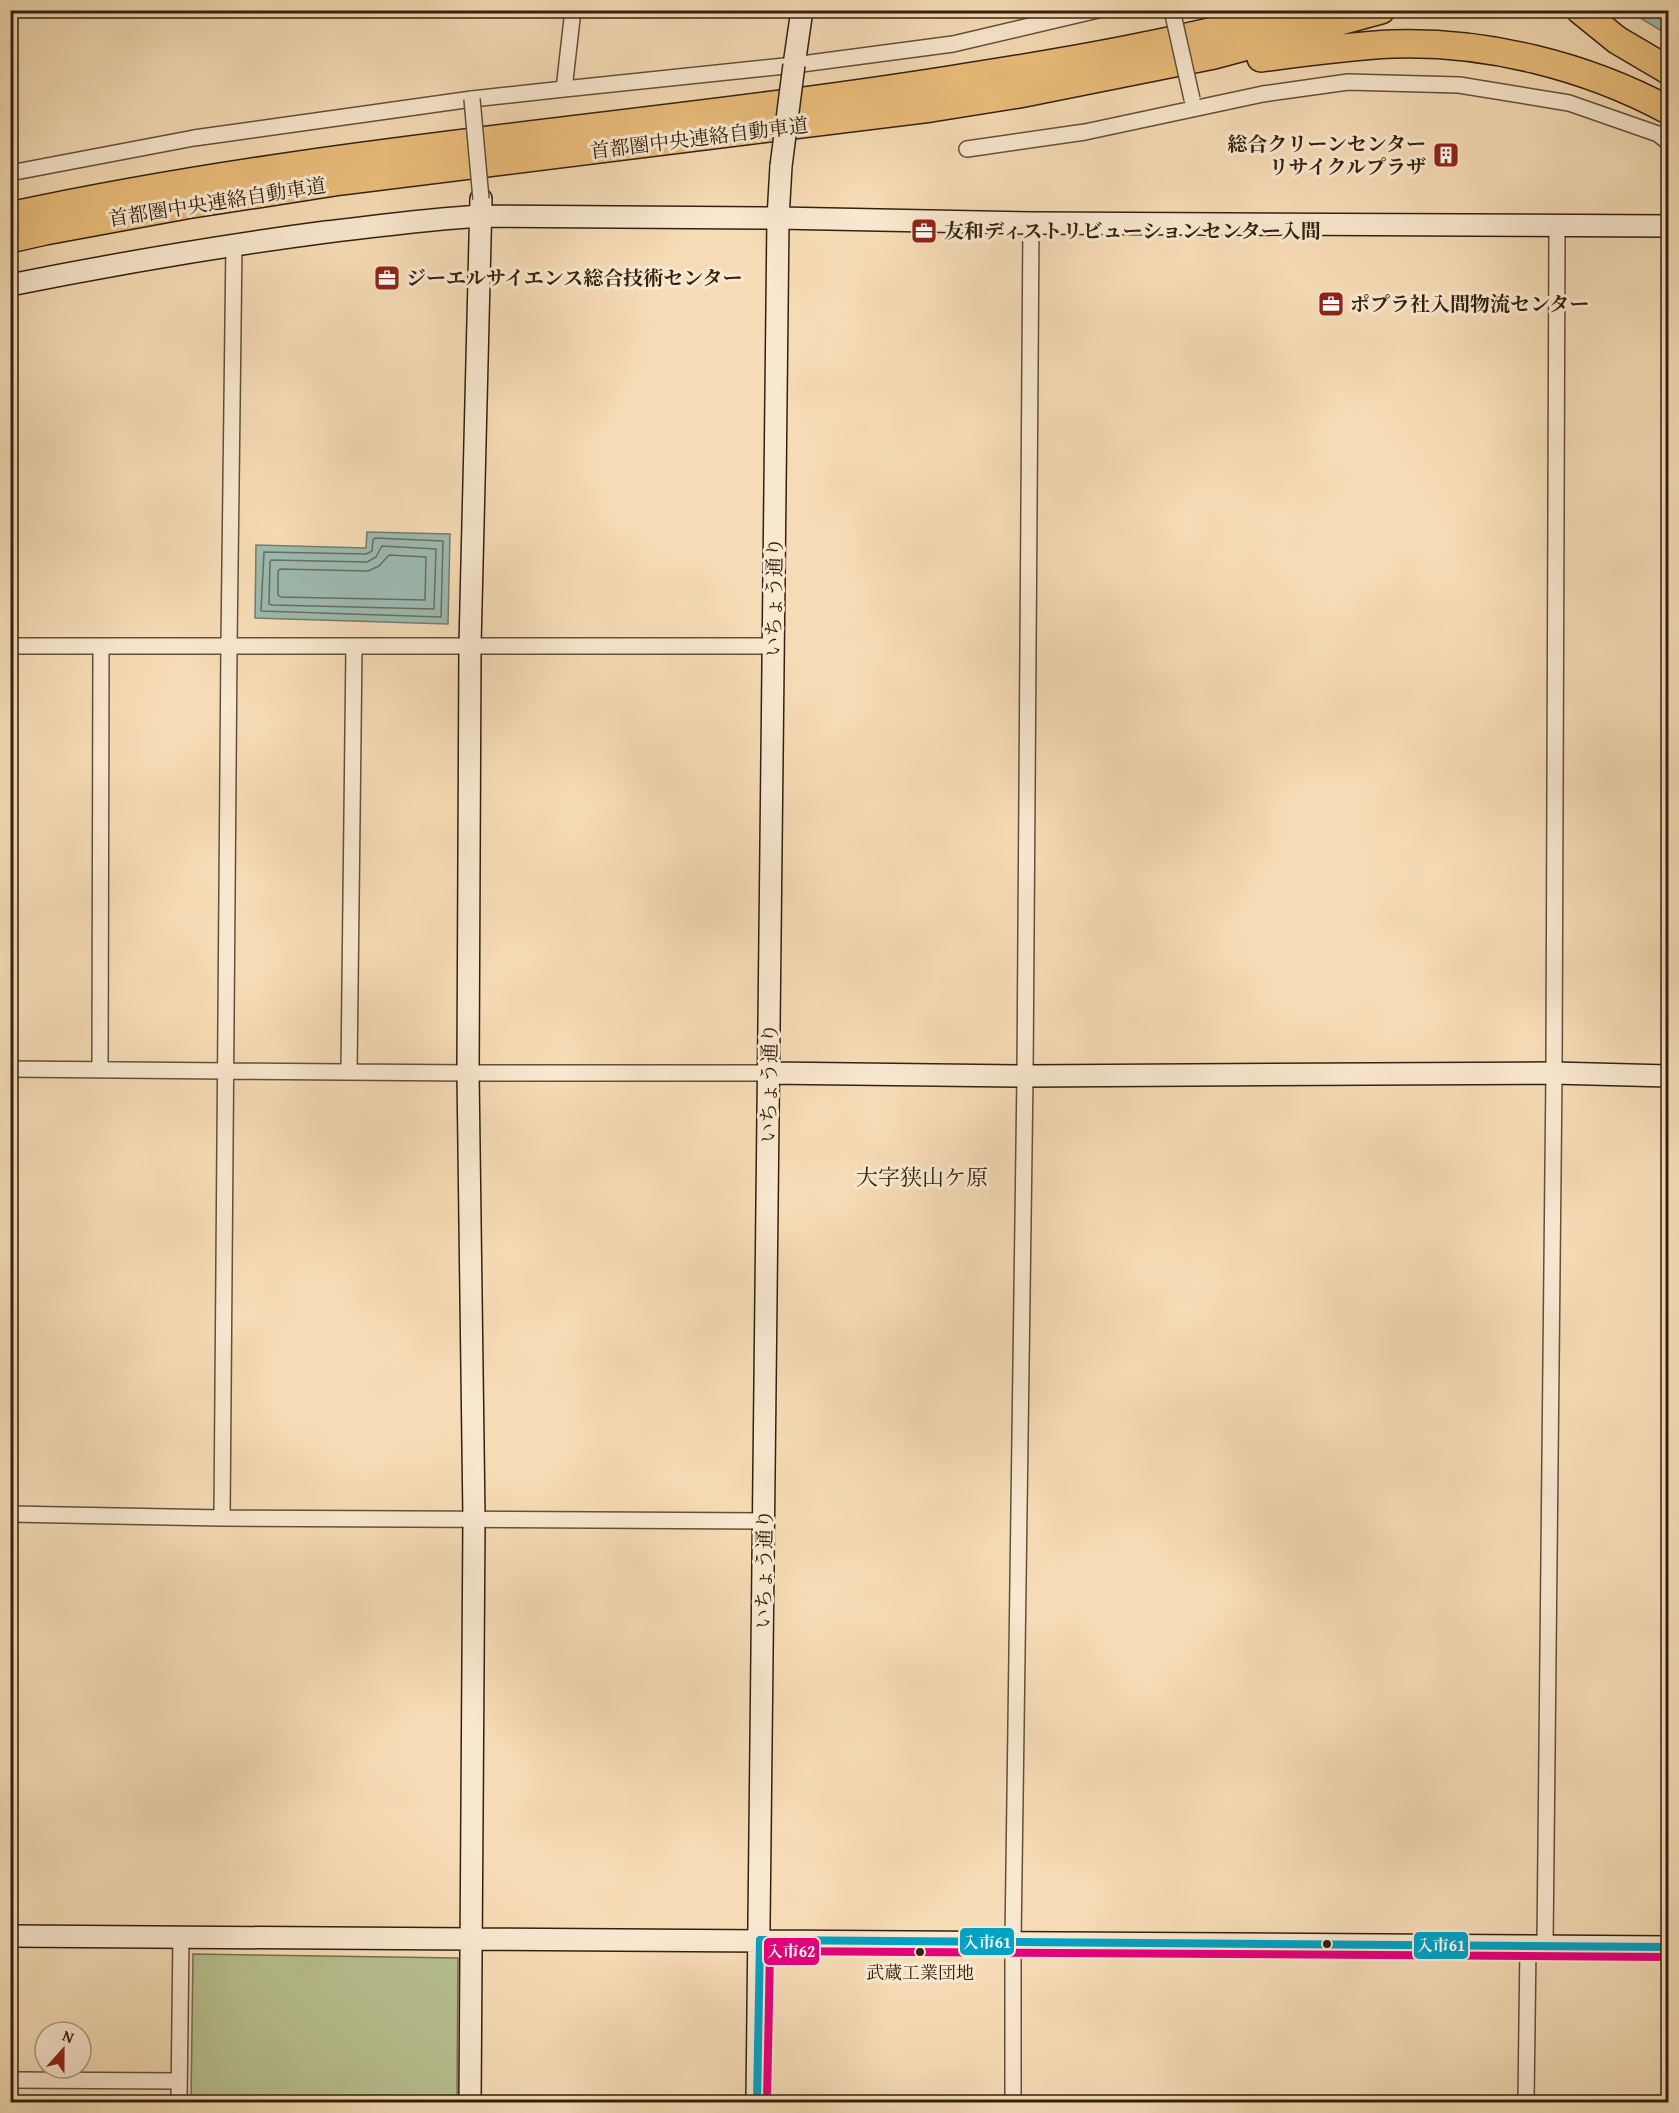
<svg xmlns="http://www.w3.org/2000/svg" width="1679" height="2113" viewBox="0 0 1679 2113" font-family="'Gentium Book Plus','Noto Serif JP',serif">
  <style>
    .green { fill: #b8c191; stroke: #767151; stroke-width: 1.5 }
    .water { fill: #9dbbb1; stroke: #737d71; stroke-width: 1.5 }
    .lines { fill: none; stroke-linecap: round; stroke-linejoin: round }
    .shore { stroke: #686e61; stroke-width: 1.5 }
    .street-casing { stroke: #64503a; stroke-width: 18 }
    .secondary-casing { stroke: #332111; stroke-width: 24 }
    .highway-casing { stroke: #332111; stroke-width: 30 }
    .street { stroke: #f9e8d0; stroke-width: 15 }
    .secondary { stroke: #f9e8d0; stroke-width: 21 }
    .highway { stroke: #ebbe7b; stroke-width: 27 }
    .street-bridge-casing { stroke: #64503a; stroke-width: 18; stroke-linecap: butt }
    .secondary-bridge-casing { stroke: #332111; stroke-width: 24; stroke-linecap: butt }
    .street-bridge { stroke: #f9e8d0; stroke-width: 15 }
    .secondary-bridge { stroke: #f9e8d0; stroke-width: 21 }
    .bus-1-casing { stroke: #f9e8d0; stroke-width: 12 }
    .bus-2-casing { stroke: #f9e8d0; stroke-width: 12 }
    .bus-1 { stroke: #03a2c5; stroke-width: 8 }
    .bus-2 { stroke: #e5007d; stroke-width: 8 }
    .bus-dot { fill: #332111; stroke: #f9e8d0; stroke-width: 2 }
    .labels { text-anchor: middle; stroke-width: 6; stroke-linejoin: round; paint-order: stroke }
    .bus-label { font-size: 18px; fill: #332111; stroke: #f9e8d0 }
    .street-label { font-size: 20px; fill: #332111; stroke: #f9e8d0 }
    .poi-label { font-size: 20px; font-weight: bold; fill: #332111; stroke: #f9e8d0; text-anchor: start }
    .quarter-label { font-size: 22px; fill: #332111; stroke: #f9e8d0 }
    .line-badge { stroke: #f9e8d0; stroke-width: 2 }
    .badge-label { font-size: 16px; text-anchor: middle; font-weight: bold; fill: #fff }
  </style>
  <rect width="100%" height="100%" fill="#f6dcb6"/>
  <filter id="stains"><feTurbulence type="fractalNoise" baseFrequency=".00333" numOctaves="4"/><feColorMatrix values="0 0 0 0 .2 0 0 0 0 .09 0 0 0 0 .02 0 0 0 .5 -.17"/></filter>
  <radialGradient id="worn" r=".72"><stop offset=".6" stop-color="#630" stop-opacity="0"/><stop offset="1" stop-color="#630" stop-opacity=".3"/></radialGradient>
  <path class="green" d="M193,1954l265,4 -1,144h-266z"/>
  <path class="water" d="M1629,11h39v24z
    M367,532l83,2 -2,90 -193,-6 1,-73 110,3z"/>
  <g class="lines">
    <path class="shore" d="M375,538l68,3 -2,76 -180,-6 3,-59 102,2 6,-3 1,-11z
      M382,546l54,3 -2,60 -162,-4 -3,-1 1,-42 1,-2 96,2 9,-5z
      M389,555l37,2 -1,43 -144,-3 -3,-2v-24l2,-2 88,2 11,-5z"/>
    <defs>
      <path id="street" d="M564,89l230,-24 159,-21 145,-34
        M967,149l118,-17 178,-38 85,-12 111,3 110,18 89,31 10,8
        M10,173l184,-35 278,-39 92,-10 9,-79
        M10,646h763
        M10,1069l458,4h301
        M100,1070l1,-423
        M349,1072l5,-426
        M10,1514l212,4 543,3
        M222,1518l7,-873 5,-401
        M1545,1945l9,-872 3,-847
        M10,2080l169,1
        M179,2102l2,-166
        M1013,2102v-160l12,-866 6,-853
        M1526,2102l2,-157"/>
      <path id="secondary" d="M794,65l8,-55
        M10,285c105,-21 210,-39 316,-53 52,-6 103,-13 155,-16l297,2 253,5 637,3
        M769,1073l256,3 529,-3 114,3
        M10,1936l1658,11
        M470,2102l4,-583 -6,-446 2,-428 11,-446
        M757,2102l21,-1884 3,-52"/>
      <path id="highway" d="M1580,10l37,30 51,30
        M1261,58c44,-6 87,-12 132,-14 94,-3 193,22 275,66
        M10,216c310,-67 627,-87 939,-136 117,-18 233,-38 347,-70
        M10,239l35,-8 141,-26 155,-24 590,-73 88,-14 195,-39 167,-45"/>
    </defs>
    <use href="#street" class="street-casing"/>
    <use href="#secondary" class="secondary-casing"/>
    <use href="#highway" class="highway-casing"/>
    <use href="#street" class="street"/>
    <use href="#secondary" class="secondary"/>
    <use href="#highway" class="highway"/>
    <defs>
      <path id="street-bridge" d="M1172,10l20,89
        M472,99l9,100"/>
      <path id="secondary-bridge" d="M781,166l13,-101"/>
    </defs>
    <use href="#street-bridge" class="street-bridge-casing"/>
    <use href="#secondary-bridge" class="secondary-bridge-casing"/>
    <use href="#street-bridge" class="street-bridge"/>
    <use href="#secondary-bridge" class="secondary-bridge"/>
    <defs>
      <path id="bus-1" d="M760,1940l908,7
        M757,2102l3,-162"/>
      <path id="bus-2" d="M767,2102l3,-151 898,6"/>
    </defs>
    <use href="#bus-1" class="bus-1-casing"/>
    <use href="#bus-2" class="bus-2-casing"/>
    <use href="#bus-1" class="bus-1"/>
    <use href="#bus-2" class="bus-2"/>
  </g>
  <defs>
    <symbol id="building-square" viewBox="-11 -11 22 22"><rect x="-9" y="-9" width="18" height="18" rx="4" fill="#8f2418" stroke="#f9e8d0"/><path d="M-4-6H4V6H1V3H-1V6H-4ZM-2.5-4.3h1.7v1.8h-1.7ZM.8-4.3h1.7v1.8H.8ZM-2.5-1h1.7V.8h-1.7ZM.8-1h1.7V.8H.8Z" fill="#fff"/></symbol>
    <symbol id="office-square" viewBox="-11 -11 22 22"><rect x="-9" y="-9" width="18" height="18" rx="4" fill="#8f2418" stroke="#f9e8d0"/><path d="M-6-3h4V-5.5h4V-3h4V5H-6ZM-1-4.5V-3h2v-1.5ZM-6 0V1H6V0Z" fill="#fff"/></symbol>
  </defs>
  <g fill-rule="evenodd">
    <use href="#building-square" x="1431" y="140" width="30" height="30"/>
    <use href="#office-square" x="909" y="216" width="30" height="30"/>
    <use href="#office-square" x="372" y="263" width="30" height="30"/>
    <use href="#office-square" x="1316" y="289" width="30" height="30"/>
  </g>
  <g class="bus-dot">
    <circle cx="1327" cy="1944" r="5"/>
    <circle cx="920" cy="1952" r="5"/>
  </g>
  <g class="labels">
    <g class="bus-label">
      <text x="920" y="1979">武蔵工業団地</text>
    </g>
    <g class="street-label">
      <text transform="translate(699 138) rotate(-7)" y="7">首都圏中央連絡自動車道</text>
      <text transform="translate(217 202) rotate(-9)" y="7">首都圏中央連絡自動車道</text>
      <text transform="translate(774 597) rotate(-89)" y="7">いちょう通り</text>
      <text transform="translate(769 1083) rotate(-89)" y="7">いちょう通り</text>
      <text transform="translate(764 1569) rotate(-89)" y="7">いちょう通り</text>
    </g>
    <g class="poi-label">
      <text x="1426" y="151" text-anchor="end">総合クリーンセンター<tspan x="1426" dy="23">リサイクルプラザ</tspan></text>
      <text x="944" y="238">友和ディストリビューションセンター入間</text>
      <text x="406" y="285">ジーエルサイエンス総合技術センター</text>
      <text x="1350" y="311">ポプラ社入間物流センター</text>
    </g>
    <g class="quarter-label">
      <text x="922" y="1185">大字狭山ケ原</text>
    </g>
  </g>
  <g class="line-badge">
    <rect x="959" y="1927" width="56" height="29" rx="6" fill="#03a2c5"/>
    <rect x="1413" y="1931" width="56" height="29" rx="6" fill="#03a2c5"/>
    <rect x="763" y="1937" width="57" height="29" rx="6" fill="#e5007d"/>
  </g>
  <g class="badge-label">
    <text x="987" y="1948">入市61</text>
    <text x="1441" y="1951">入市61</text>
    <text x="791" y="1957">入市62</text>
  </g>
  <rect width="1679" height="2113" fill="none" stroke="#f6dcb6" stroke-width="36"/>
  <rect x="12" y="12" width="1655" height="2089" fill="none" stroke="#332111" stroke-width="3"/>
  <rect x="18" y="18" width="1643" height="2077" fill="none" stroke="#332111" stroke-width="1.5"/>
  <g transform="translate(63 2050) rotate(21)"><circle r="28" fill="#f9e8d0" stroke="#aa9884" stroke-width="1.5"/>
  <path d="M0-4.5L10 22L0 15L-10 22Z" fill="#8f2418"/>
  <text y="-9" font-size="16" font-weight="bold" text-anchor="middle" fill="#332111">N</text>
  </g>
  <rect width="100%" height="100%" filter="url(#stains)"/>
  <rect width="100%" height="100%" fill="url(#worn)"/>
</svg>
